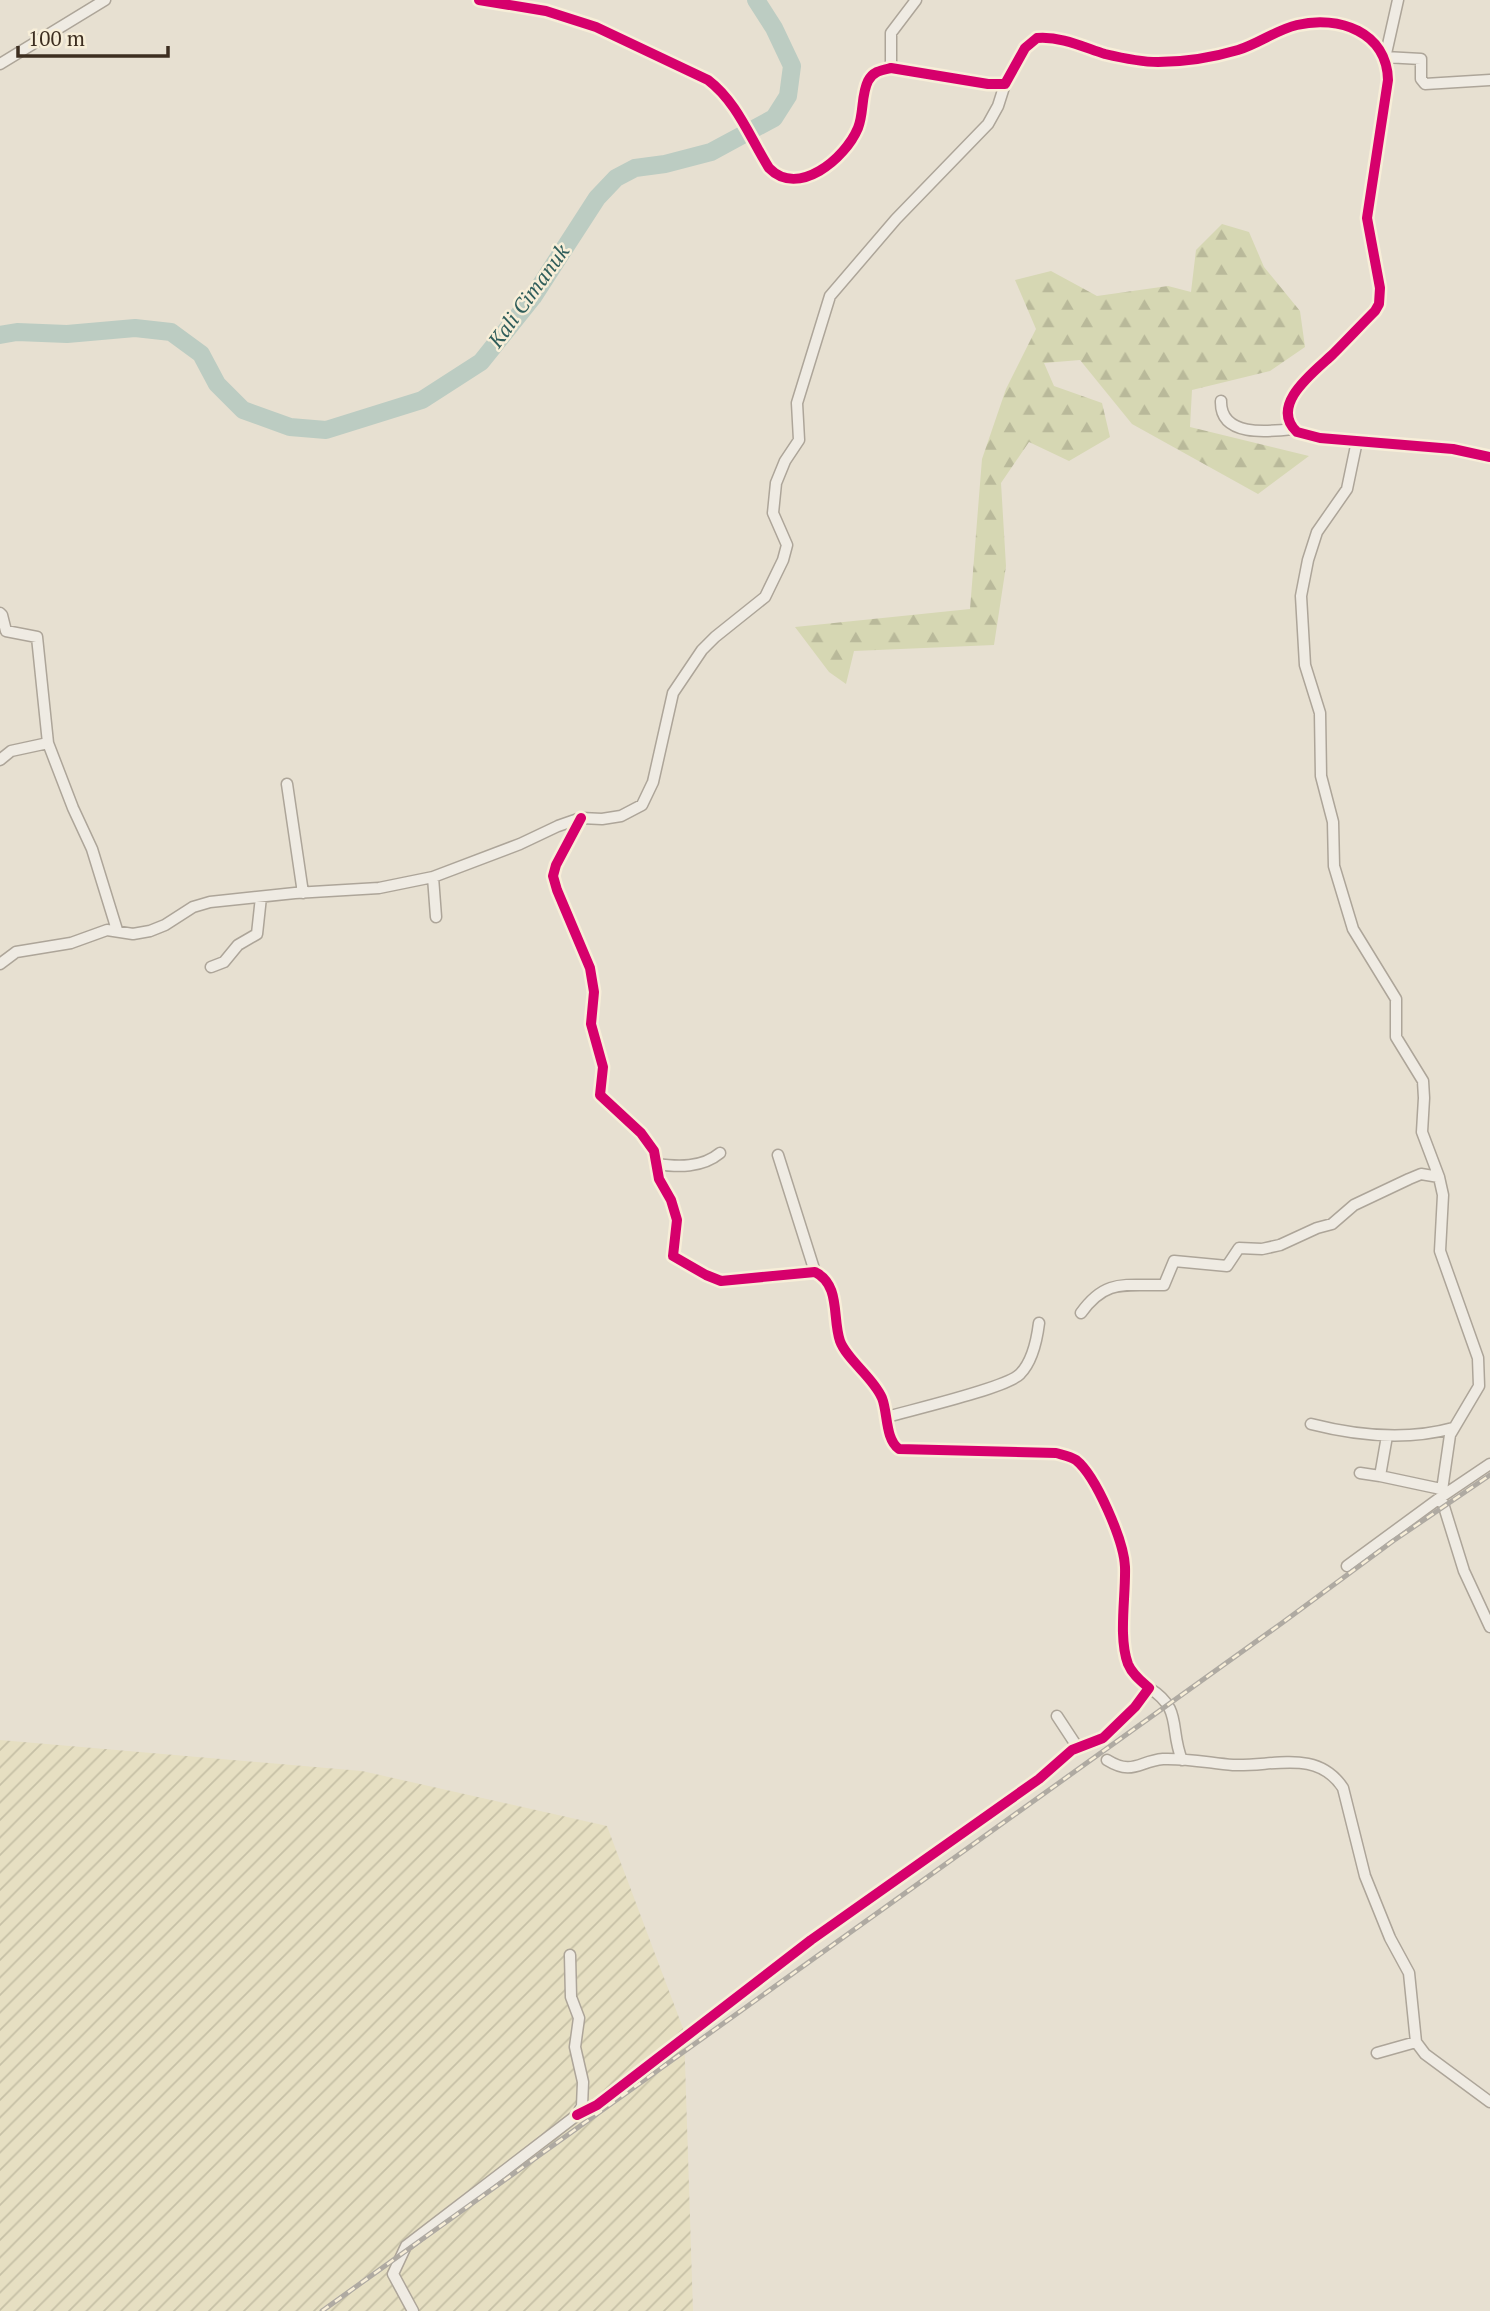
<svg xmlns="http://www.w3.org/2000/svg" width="1490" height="2311" viewBox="0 0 1490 2311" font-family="'PT Serif',serif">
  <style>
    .farmland { fill: url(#farmland-furrows) }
    .forest { fill: url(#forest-firs) }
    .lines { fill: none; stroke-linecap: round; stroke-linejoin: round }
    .river { stroke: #bcccc2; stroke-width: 18 }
    .street-casing { stroke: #ada599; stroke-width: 13 }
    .street { stroke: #efebe3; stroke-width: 10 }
    .rail-casing { stroke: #afaaa2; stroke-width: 5 }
    .rail { stroke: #f7eed8; stroke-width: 2.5; stroke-dasharray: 8; stroke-linecap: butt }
    .cycleway-casing { stroke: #f7eed8; stroke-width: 15 }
    .cycleway { stroke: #d6006c; stroke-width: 10 }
    .labels { text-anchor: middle; stroke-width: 5; stroke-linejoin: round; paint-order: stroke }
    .water-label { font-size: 21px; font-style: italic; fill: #2f5d5a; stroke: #f7eed8 }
  </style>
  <defs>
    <pattern id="farmland-furrows" width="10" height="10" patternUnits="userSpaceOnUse" patternTransform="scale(1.75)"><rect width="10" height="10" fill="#e6dfc2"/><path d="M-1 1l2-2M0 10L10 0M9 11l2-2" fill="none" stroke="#c6c0a6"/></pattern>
    <pattern id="forest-firs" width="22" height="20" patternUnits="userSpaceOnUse" patternTransform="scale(1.75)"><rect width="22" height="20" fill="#d6d7b3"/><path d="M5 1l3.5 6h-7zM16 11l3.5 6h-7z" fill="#b9b99a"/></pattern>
  </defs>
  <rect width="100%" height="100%" fill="#e7e0d1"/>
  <path class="farmland" d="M0,1740l362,31 245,55 77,205 9,280h-693z"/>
  <path class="forest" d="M1222,224l27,8 15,35 36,44 5,36 -35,24 -78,19 -2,37 119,29 -51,38 -126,-70 -52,-64 -36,3 10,23 48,17 8,34 -41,24 -40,-19 -28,41 5,83 -12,79 -140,6 -8,33 -17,-12 -34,-45 175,-18 12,-150 24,-70 30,-60 -21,-49 36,-9 46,25 71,-10 23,6 5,-42z"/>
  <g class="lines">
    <path class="river" d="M0,335l17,-3 50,2 68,-6 36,4 30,22 16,30 26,26 47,17 36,3 96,-30 59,-38 52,-65 64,-99 19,-20 19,-10 30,-4 46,-12 63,-34 14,-22 4,-30 -18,-38 -18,-28"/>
    <defs>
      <path id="street" d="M479,0l67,11 50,16 112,53c29,22 42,58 61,88 29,30 76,-9 89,-40 6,-15 3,-33 10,-47 5,-10 14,-11 23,-13l97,16h17l20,-36 12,-10c24,-2 46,9 68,16 17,4 36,8 53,8 28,0 53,-4 80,-12 20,-6 38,-20 59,-25 42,-10 90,7 91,55l-21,138 13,70 -1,16 -4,7c-14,14 -28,29 -42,43 -18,17 -65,51 -36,78l23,6 133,11 37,8
        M1385,57l36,2v20l4,5 65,-4
        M1385,58l13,-58
        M0,64l105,-64
        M891,68v-35l25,-33
        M1221,401c-1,36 46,31 72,28
        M1357,441l-10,48 -30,43 -9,28 -7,36 4,69 15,48 1,63 12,46 1,44 19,63 43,70v38l27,44 1,17 -2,34 17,45 4,18 -3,56 38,107 1,28 -29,49 -9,62 23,74 26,56
        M0,613l2,2 4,16 31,6 11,106 25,65 19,41 25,81
        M0,760l11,-9 37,-8
        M287,784l16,109
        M433,877l3,40
        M0,964l16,-12 55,-9 36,-13 26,4 17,-3 15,-6 28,-18 17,-5 85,-9 84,-5 54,-11 87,-33 38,-18 23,-8 21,1 19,-3 21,-11 11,-23 20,-89 29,-43 13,-13 50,-40 18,-37 4,-15 -14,-32 3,-30 9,-22 14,-21 -2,-37 33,-107 66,-77 92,-95 10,-18 7,-22
        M211,967l13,-5 14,-17 19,-11 4,-37
        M778,1155l37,117
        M656,1164c22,3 46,4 64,-11
        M1081,1313c25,-35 44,-27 83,-28l10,-24 53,5 12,-18 23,1 18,-4 37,-17 15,-4 22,-19 55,-26 12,-5 18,3
        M887,1417c24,-7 120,-29 133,-43 12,-12 17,-35 19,-51
        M1311,1424c47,12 95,17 142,4
        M1360,1473l20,3 7,-40
        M1380,1476l61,13
        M1347,1566l94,-69 49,-33
        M1149,1688c34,21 20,40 33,72
        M1057,1716l21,32
        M1107,1760c26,16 32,1 56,-1 23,-1 47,4 70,6 39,2 84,-17 110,23l22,88 25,62 19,35 7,69 9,12 65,48
        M1377,2053l39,-11
        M577,2115l20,-10 214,-165 228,-161 33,-29 31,-12 32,-31 14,-19c-8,-7 -17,-14 -21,-24 -10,-27 -2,-68 -3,-97 -1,-26 -29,-91 -49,-107 -6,-4 -13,-5 -20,-7l-157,-4c-14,-10 -11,-36 -17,-51 -9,-21 -35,-38 -42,-57 -8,-23 1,-56 -25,-69l-94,9 -15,-6 -33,-19 4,-36 -6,-20 -12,-21 -5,-28 -13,-18 -41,-38 3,-28 -12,-43 3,-32 -4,-24 -33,-78 -4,-14 3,-11 25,-47
        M413,2311l-20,-37 13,-28 171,-131 5,-9 1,-24 -8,-35 4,-29 -8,-21 -1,-42"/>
    </defs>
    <use href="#street" class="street-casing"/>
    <use href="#street" class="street"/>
    <defs>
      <path id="rail" d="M322,2311l960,-688 111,-82 97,-66"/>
    </defs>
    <use href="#rail" class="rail-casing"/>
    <use href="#rail" class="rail"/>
    <defs>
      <path id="cycleway" d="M479,0l67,11 50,16 112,53c29,22 42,58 61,88 29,30 76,-9 89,-40 6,-15 3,-33 10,-47 5,-10 14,-11 23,-13l97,16h17l20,-36 12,-10c24,-2 46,9 68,16 17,4 36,8 53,8 28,0 53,-4 80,-12 20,-6 38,-20 59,-25 42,-10 90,7 91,55l-21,138 13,70 -1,16 -4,7c-14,14 -28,29 -42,43 -18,17 -65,51 -36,78l23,6 133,11 37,8
        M577,2115l20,-10 214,-165 228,-161 33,-29 31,-12 32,-31 14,-19c-8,-7 -17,-14 -21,-24 -10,-27 -2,-68 -3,-97 -1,-26 -29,-91 -49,-107 -6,-4 -13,-5 -20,-7l-157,-4c-14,-10 -11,-36 -17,-51 -9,-21 -35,-38 -42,-57 -8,-23 1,-56 -25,-69l-94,9 -15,-6 -33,-19 4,-36 -6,-20 -12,-21 -5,-28 -13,-18 -41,-38 3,-28 -12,-43 3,-32 -4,-24 -33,-78 -4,-14 3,-11 25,-47"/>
    </defs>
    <use href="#cycleway" class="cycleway-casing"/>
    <use href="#cycleway" class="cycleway"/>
  </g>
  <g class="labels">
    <g class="water-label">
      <text transform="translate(529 296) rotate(-54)" y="7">Kali Cimanuk</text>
    </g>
  </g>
  <path d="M18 46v10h150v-10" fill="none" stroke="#3d2e20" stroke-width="3.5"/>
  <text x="28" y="46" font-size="21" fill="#3d2e20" stroke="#f7eed8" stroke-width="5" paint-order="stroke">100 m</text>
</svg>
